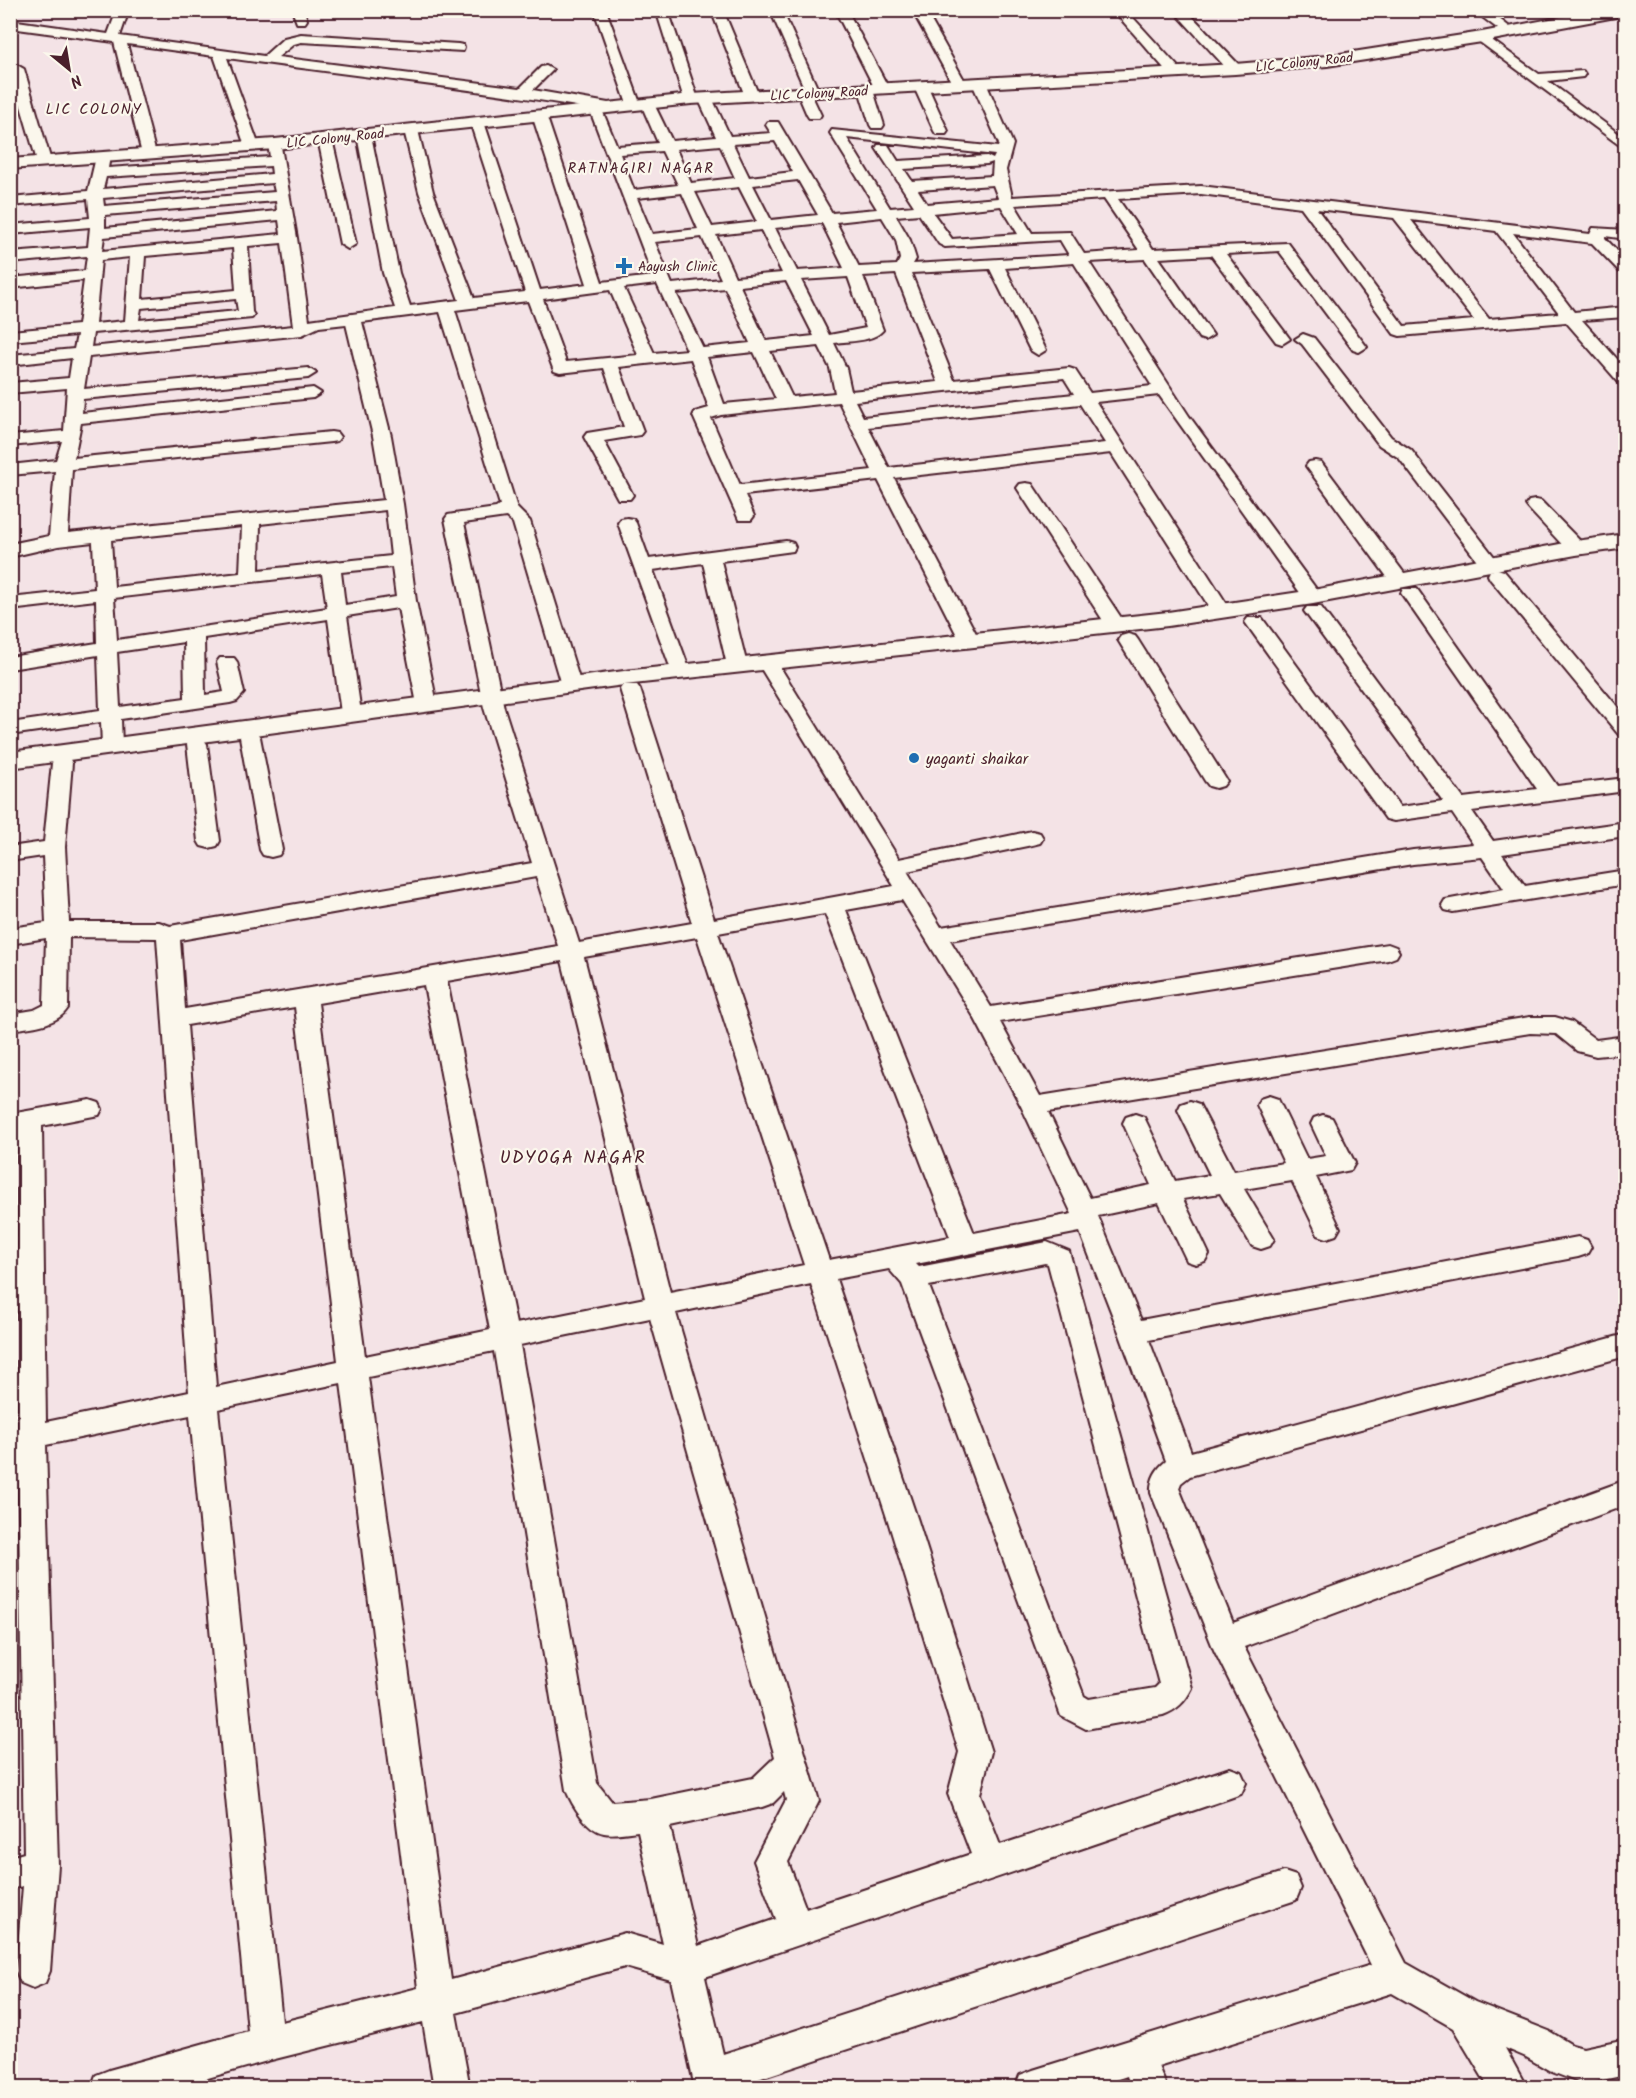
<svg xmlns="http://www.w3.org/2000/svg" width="1636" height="2098" viewBox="0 0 1636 2098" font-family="Kalam,sans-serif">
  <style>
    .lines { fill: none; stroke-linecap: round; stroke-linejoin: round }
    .minor-casing { stroke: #4a1f2b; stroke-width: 4 }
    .major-casing { stroke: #4a1f2b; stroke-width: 4 }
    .minor { fill: #fbf7ec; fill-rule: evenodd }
    .major { fill: #fbf7ec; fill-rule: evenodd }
    .poi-dot { fill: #1f6fb2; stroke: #fbf7ec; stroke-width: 2 }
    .labels { text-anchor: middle; stroke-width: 4.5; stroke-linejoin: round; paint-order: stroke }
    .far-street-label { font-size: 14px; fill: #4a1f2b; stroke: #fbf7ec }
    .far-poi-label { font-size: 14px; fill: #4a1f2b; stroke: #fbf7ec; text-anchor: start }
    .far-neighbourhood-label { font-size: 15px; letter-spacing: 1.5px; fill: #4a1f2b; stroke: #fbf7ec }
    .poi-label { font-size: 16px; fill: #4a1f2b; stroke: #fbf7ec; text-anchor: start }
    .neighbourhood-label { font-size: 18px; letter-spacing: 1.5px; fill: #4a1f2b; stroke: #fbf7ec }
  </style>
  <rect width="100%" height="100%" fill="#f4e3e6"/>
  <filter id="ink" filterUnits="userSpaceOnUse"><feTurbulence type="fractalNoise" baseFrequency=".0167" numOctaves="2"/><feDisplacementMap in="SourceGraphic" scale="12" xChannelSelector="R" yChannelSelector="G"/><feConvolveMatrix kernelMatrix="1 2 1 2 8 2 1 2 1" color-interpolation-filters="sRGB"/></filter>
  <g filter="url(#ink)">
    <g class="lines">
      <defs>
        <path id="minor" d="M117,10h12l-9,26 144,20 20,-18 17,-4 157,10 5,1 1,3 -1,3 -162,-9 -7,2 -16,13 242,31 21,-21 5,-1 7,4 -20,20 81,14 2,3 -2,3h-12l15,36 41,-3 -17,-39 -7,4 -7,-4 -33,-94h12l34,93 7,-4 5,1 20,41 44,-4 -18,-39 7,-4 7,4 18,38 41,-3 -5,-8 2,-3h10l54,91 45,-4 -47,-76 2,-3 166,17 1,-3 -27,-61 7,-4 7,4 27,61 -7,26 6,27 189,-11 389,48 3,-6 33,2v9l-21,-3v2l21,22v14l-5,-1 -29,-30 -79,-10 61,79 52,-5v10l-44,3 44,49v16l-6,-1 -54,-62 -166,14 -6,-2 -93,-127 -100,-13 -83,5 35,50 135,-6 79,104 -8,5 -6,-2 -74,-99 -53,3 64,85 -8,5 -6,-2 -65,-87 -52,3 54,77 -8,5 -6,-2 -54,-79 -56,3 100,154 133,181 -2,4h-14l-147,-206 -63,7 136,210 -3,4h-14l-104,-163 -217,25 86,163 -3,4h-14l-3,-4 -82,-161 -133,15 9,21 -3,4h-12l-46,-104 2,-4 14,-4 -18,-49 -72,8 24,64 -3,4 -36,6 29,54 -3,4h-12l-34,-62 3,-4 37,-6 -20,-59 -44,5 -6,-2 -26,-70 -73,9 62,198 13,13 51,164 -3,4h-14l-3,-4 -48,-162 -7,-6 -42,6 40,185 75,235 113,-20 -72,-234 3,-4h14l3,4 74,230 180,-33 -137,-224 3,-4h14l3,4 122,197 133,-28 8,2 3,5 -3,5 -8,2 -125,26 34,56 472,-77 60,-6 -21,-31 -58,8 -8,-2 -141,-197 3,-4h14l138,189 43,-6 -136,-186 -3,-4 3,-4h14l142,191 74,-9 -136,-196 2,-4h14l140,197 69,-8v13l-154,20 21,30 133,-19v14l-124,18 23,32 101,-16v14l-173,28 -8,-2 -3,-5 3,-5 59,-11 -22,-32 -69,7 -463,76 41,67 397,-63 8,3 3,5 -3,5 -8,3 -388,62 40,74 490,-79h25l17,5 24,18 30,-4v17l-30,3 -19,-5 -21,-17 -26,-1 -482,79 42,86 61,-13 -28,-62 3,-6 9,-3 9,3 31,64 35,-6 -32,-65 3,-6 9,-3 9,3 35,67 50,-8 -27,-58 3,-6 9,-3 9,3 29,60 19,-3 -15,-32 3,-6 9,-3 9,3 23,45 -4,7 -35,7 24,51 -4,7 -9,3 -9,-3 -26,-54 -48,8 30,50 -4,7 -9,3 -9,-3 -32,-53 -37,6 26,55 -4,7 -9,3 -9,-3 -28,-58 -61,13 43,104 437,-83 9,3 4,7 -4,7 -9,3 -429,83 42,112 435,-118v22l-436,120 -9,7 -2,5 54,135 393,-143v25l-382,142 162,316 69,39 74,29 23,14 11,3 43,-9v36l-43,9 -31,-12 -26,-15 -21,-9 22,40h-38l-36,-60 -61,-35 -234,73 9,22h-36l-4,-12 -36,12h-76l5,-13 13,-5 338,-105 -157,-315 -63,-157c-1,-13 5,-24 15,-32l-47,-129 -39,-100 -164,32 3,3 128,-25 22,9 123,437c-7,14 -15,22 -29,27l-77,14 -25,-13 -159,-432 -13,-15 -53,10 82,242 73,231 -11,42 20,51 230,-77 11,4 5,11 -5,11 -11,4 -525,179 18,77 561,-182 12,4 5,12 -5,12 -565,188h-36l-24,-108 -46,-13 -169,46 14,75h-36l-11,-66 -156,39 -94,27h-82l5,-13 13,-5 139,-39 -58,-616 -144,30 12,420 -8,106 -5,12 -12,5 -12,-5 -5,-12 7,-85 -13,3v-32l14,-4 -6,-402 -8,2v-24l8,-1v-297l-8,1v-18l80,-14 9,3 3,6 -3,6 -57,11 4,296 143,-30 -32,-454 -88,-1 -1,71c-11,18 -38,19 -58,22v-16l24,-4 10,-5 2,-67 -36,6v-16l36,-5 -3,-67 -33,5v-14l34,-5 8,-79 3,-5 7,-1 7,1 3,5 -7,84 4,75h90l11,4 362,-63 -48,-155 -39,-189 3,-4 6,-1 42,-6 4,-3 -60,-193 -78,10 29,114 12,68 13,97 21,103 -3,4h-14l-3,-4 -19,-96 -51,8 14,97 -3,4h-14l-3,-4 -13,-94 -124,19 1,57 19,-3 -7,-30 3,-4h14l3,4 7,31 -7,8 -7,2 -109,16 1,27 -3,4 -7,2 -7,-2 -3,-4 -1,-24 -91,13v-12l90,-13 -2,-55 -88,14v-12l87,-14 -1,-43 -86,10v-12l85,-9 -2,-47 -35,4 -48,11v-13l39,-8 6,-65 -45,4v-10l46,-5 6,-19 -52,5v-10l54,-5 3,-43 -57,5v-10l59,-5 3,-20 -62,7v-10l64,-6 3,-14 -67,6v-10l68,-6 6,-45 -74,8v-10l75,-7 2,-15 -77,7v-10l78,-6 2,-20 -80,7v-9l80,-7 -2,-19 -78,7v-8l78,-7 8,-34 7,-4 7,4 -2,11 162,-11 -2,-13 2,-3h10l17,97 12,82 86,-12 -12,-35 -26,-138 7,-4 7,4 28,138 11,33 49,-6 -40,-108 -15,-62 7,-4 7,4 15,62 41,106 51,-6 -55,-170 7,-4 7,4 56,168 47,-6 -55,-169 7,-4 7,4 56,167 51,-6 -64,-168c-120,-20 -241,-33 -362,-50l32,88 -7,4 -7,-4 -31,-90 -87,-12 29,110 -7,4 -7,-4 -28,-112 -104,-14v-8l98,14zM847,138l148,17 -2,4 -6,-3 -89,5 -10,-16h-10l-2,3 38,58 -24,2zM775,141l18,31 -44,5 -16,-33zM720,145l15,33 -44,5 -15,-34zM662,151l16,34 -44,5 -14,-36zM993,162l-1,14 -80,5 -8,-12 83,-5zM271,166l1,8 -169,15 3,-12zM798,180l20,35 -47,5 -18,-35zM273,183l2,9 -171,14 -1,-8zM993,185l5,13 -71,6 -9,-14zM739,187l18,35 -45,5 -17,-35zM682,193l16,36 -46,5 -15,-36zM1104,199l35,51 -55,4 -14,-22 -38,1 -17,-28zM276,201l1,10 -172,17v-13zM1001,206l17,28 -66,5 -19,-26zM1317,209l77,9 80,102 -70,6zM919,214l20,30 6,3 115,-7 9,15 -156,9 3,-5 -6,-19 -14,-24zM882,217l14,23 4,19 -3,6 -38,2 -23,-45zM279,220l2,14 -179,17 2,-14zM1411,220l85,11 63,82 -70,6zM822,223l22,45 -47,3 -22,-43zM761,230l21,43 -47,4 -19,-42zM702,237l19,42 -49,5 -17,-42zM282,243l11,83 -202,21 2,-14 159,-15 2,-3 -2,-3 -4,-66zM233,248l3,42 -94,9 3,-43zM130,257l-5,64 -30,3 6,-64zM1074,263l78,123 -62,7 -15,-23 -6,-2 -115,12 -43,-107 79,-4 40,81 8,5 8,-5 -41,-82zM896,274l42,108 -87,9 -5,-23 -12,-25c15,-2 39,-1 49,-13l-20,-54zM848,277l18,51 -37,7 -28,-55zM786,281l28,55 -48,5 -26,-55zM657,284l30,66 -33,3 -30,-65zM725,288l25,55 -47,5 -27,-55zM610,290l28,65 -72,7 -23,-63zM236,299l2,12 -99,9 2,-12zM346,324l27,112 11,64 -316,33 4,-64 259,-27 6,-1 3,-4 -3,-4 -6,-1 -257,26 7,-35 232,-25 8,-5 -8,-5 -231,25 1,-14 225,-21 8,-5 -8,-5 -224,21 5,-32 213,-22 17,-8zM819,346l11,22 5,25 -43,4 -22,-46zM754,352l22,47 -52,5 -17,-47zM1064,378l10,16 -211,23 -8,-16zM839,402l33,68 -132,15 -29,-67 10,-3zM1080,404l25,39 -216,25 -21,-41zM386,510l5,46 -132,14 1,-46zM242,526l-2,47 -126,14 -3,-47zM392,567l4,30 -51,8 -4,-33zM322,574l5,34 -210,32 -3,-42zM184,642l1,56 -65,9 -3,-55zM536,877l22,69 -373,63 -5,-69zM902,900l72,117 47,89 51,108 -98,19 -128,-323zM825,914l125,323 -121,23 -111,-327zM697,937l107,328 -134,27 -86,-335zM562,961l83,337 -129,26 -69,-343zM424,985l66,345 -125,26 -47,-353zM295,1007l43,354 -122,26 -29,-362zM1045,1263l3,1 111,420 -4,4 -66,11 -5,-3 -155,-410zM811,1284l77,237 71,231 -11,42 23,60 -165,55 -18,-47 31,-61 -143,-488zM650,1318l125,439 -22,21 -102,21 -39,3 -15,-19 -77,-438zM494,1351l72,439c6,15 21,40 38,43 10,2 24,-1 34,-2l25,113 -38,-11 -174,47 -83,-603zM341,1383l77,605 -136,34 -64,-613zM784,1792l2,8 -32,61 22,58 -78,27 -28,-119 92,-20 11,-4z
          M292,10h12l3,10 -2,3h-8z
          M656,10h12l30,89 -2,3h-10l-2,-3z
          M711,10h12l36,86 -2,3h-10l-2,-3z
          M770,10h12l38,84 -7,4 8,17 -2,3h-10l-2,-3 -9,-21 7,-4z
          M835,10h12l42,79 -2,3 -5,1 -7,-4z
          M912,10h13l42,75 -2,3h-10l-2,-3z
          M1113,10h13l54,59 2,3 -2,3h-10z
          M1173,10h13l54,56 2,3 -2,3h-10z
          M1473,10h15l28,22 -2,3h-8z
          M1482,33l57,41 44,-3 2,3 -2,3 -35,4 78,58v11l-149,-110 -1,-3z
          M17,65l7,4 27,92 -2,3 -5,1 -7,-4 -27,-92z
          M921,83l7,4 20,44 -2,3h-10l-2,-3 -20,-44z
          M866,86l7,4 11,35 -2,3h-10l-2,-3 -11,-35z
          M325,135l7,4 24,105 -8,5 -8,-5 -22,-105z
          M1303,334l11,4 77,99 20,13 85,109 2,4 -2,4h-14l-83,-109 -20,-13 -77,-101 -7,-5z
          M1315,461l6,1 86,115 2,4 -2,4h-14l-87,-119 3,-4z
          M1026,483l6,1 94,141 -3,4h-14l-3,-4 -89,-137 3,-4z
          M1535,500l6,1 42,43 2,4 -2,4h-14l-40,-43 -3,-4 3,-4z
          M627,518l6,1 3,4 13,36 137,-18 7,2 2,4 -2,4 -72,10 26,104 -3,4h-14l-3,-4 -24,-102 -50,7 37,101 -3,4h-14l-55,-152 3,-4z
          M1497,569l7,2 122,146v20l-7,-2 -129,-156 -2,-4 2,-4z
          M1128,634l7,2 3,4 89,141 -4,5 -7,2 -7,-2 -4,-5 -87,-141 3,-4z
          M250,731l7,2 3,4 22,113 -3,5 -8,2 -8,-2 -3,-5 -20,-113 3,-4z
          M197,738l7,2 3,4 13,97 -3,5 -8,2 -8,-2 -3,-5 -11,-97 3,-4z"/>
        <path id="major" d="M1598,10h28v5l-144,27 -155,24 -92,8 -544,30 -416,45 -265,20v-10l265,-20 416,-45 544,-30 92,-8 155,-24z
          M1626,534v14l-50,7 -263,49 -145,22 -544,59 -614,83v-16l614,-81 544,-59 145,-22 263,-49z"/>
      </defs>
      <use href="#minor" class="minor-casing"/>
      <use href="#major" class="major-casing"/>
      <use href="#minor" class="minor"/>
      <use href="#major" class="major"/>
    </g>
  </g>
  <g class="poi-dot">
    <path d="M621 257h6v6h6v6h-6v6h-6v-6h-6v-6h6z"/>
    <circle cx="914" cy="758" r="6"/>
  </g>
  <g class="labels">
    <g class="far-street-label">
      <text transform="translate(1304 62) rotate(-6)" y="5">LIC Colony Road</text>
      <text transform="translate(819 93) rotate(-3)" y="5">LIC Colony Road</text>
      <text transform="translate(335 138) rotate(-6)" y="5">LIC Colony Road</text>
    </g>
    <g class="far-poi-label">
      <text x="638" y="271">Aayush Clinic</text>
    </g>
    <g class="far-neighbourhood-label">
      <text x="94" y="114">LIC COLONY</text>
      <text x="641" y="173">RATNAGIRI NAGAR</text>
    </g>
    <g class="poi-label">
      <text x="926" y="764">yaganti shaikar</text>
    </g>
    <g class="neighbourhood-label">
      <text x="573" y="1163">UDYOGA NAGAR</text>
    </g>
  </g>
  <rect width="1636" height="2098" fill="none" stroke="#fbf7ec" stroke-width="36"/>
  <rect x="18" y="18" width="1600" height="2062" fill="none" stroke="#4a1f2b" stroke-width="2" filter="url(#ink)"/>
  <g transform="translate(69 69) rotate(150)" stroke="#fbf7ec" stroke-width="4.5" paint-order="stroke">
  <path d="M0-4.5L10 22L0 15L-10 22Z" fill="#4a1f2b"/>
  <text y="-9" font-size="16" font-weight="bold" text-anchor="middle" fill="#4a1f2b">N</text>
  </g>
</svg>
